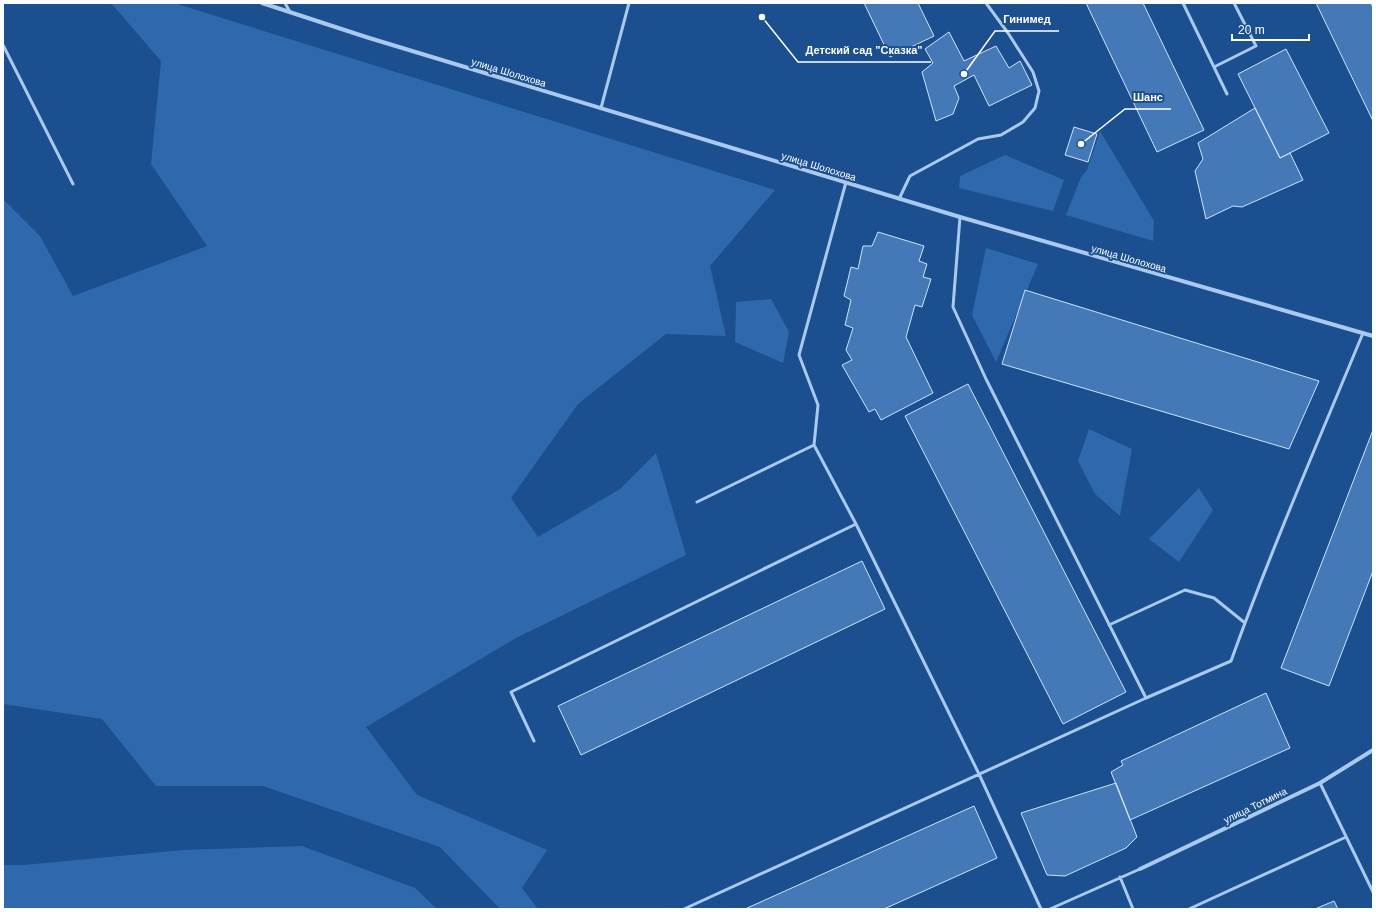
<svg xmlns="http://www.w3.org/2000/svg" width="1376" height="912" viewBox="0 0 1376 912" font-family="Helvetica,sans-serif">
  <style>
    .green { fill: #2e69ad }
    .building { fill: #4478b7; stroke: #cfe3fa }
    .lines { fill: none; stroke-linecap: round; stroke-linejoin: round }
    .lane { stroke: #a9c9ee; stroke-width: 3 }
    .street { stroke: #a9c9ee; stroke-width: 4 }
    .labels { text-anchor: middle; stroke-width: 4; stroke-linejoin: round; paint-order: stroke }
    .street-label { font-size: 10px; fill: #fff; stroke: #1b4f8f }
    .leader { fill: none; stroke: #fff; stroke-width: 1.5 }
    .callout-dot { fill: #fff; stroke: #1b4f8f; stroke-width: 1.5 }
    .callout-label { font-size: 11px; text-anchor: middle; font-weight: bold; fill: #fff; stroke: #1b4f8f; stroke-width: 4; stroke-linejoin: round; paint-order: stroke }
  </style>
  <rect width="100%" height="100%" fill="#1b4f8f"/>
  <path class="green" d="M111,3h63l601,187 -65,76 16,70 -60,-2 -88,70 -67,94 27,39 82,-48 36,-36 30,102 -170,83 -150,89 51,68 130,55 -25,38 16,21h-38l-60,-62 -177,-61h-107l-54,-67 -99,-15v-505l37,37 33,60 134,-50 -56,-82 10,-103z
    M1100,131l54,90 -1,20 -87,-26 15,-38 6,-7z
    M1005,155l59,25 -11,31 -94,-23 1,-12z
    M986,248l52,16 -42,98 -24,-47z
    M771,299l18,33 -6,31 -48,-21 1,-40z
    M1089,429l43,20 -12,67 -25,-22 -17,-33z
    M1199,488l14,22 -34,52 -30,-23z
    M302,846l113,42 22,21h-434v-44h21l159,-15z"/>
  <path class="building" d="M864,3h54l16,33 -44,21z
    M1086,3h57l61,127 -47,22z
    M1316,3h55l2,5v113z
    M949,32l15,29 32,-15 13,22 11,-7 12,24 -43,21 -15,-31 -20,11 5,12 -6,16 -17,7 -14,-49 11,-9 -8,-14z
    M1286,49l43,84 -49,25 -42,-84z
    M1255,108l25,50 10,-5 13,27 -61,27 -9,-1 -27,13 -11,-48 8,-12 -5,-16z
    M1074,127l23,7 -9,28 -23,-7z
    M878,232l46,14 -5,15 8,3 -4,13 8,2 -9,28 -7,-2 -9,32 27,56 -52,27 -6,-11 -6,3 -27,-47 10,-5 -6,-10 7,-22 -8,-3 6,-25 -7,-4 7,-29 7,2 5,-23h9z
    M1025,290l294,91 -30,68 -287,-85z
    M968,384l158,308 -63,32 -158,-308z
    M1373,430v141l-44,115 -48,-18z
    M862,561l23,48 -304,146 -23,-49z
    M1266,693l24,55 -160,72 -19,-48 12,-7 -2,-4z
    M1116,783l21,54 -11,11 -61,28 -18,-1 -26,-62z
    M974,806l23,52 -113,51h-139z
    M1334,901l4,8h-23z"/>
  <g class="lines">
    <path class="lane" d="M285,3l5,9
      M1183,3l44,91
      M3,45l70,139
      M1214,67l42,-21 -22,-43
      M601,108l28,-105
      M846,182l-47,173 19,50 -4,40 42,79 123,250 62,135
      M899,199l11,-23 68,-37 23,-4 22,-13 12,-14 4,-17 -6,-19 -25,-39 -22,-30
      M697,502l117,-57
      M1109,625l76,-35 29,8 31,25
      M1146,698l85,-37c40,-111 87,-219 132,-328
      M534,741l-23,-49 345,-168
      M1320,783l53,109
      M1120,877l13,32
      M684,909l462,-211 -160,-319 -33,-72 7,-90
      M1050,909l90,-40
      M1189,909l157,-72"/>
    <path class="street" d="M262,3l104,34 594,180 413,119
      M1140,869l180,-86 53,-33"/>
  </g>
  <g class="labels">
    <g class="street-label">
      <text transform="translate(509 72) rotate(17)" y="4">улица Шолохова</text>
      <text transform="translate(819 166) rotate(17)" y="4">улица Шолохова</text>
      <text transform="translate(1129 258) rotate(16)" y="4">улица Шолохова</text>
      <text transform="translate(1255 805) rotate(-26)" y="4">улица Тотмина</text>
    </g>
  </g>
  <path class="leader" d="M964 74L995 31H1059M762 17L798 62H931M1081 144L1125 109H1171"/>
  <g class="callout-dot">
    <circle cx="964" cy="74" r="4"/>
    <circle cx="762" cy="17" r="4"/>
    <circle cx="1081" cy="144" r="4"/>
  </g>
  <g class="callout-label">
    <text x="1027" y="23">Гинимед</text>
    <text x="864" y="54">Детский сад "Сказка"</text>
    <text x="1148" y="101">Шанс</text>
  </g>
  <rect width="1376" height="912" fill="none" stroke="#ffffff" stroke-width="8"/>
  <path d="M1232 34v6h77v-6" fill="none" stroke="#ffffff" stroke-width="2"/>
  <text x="1238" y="34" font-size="12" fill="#ffffff" stroke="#1b4f8f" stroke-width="3" paint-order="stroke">20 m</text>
</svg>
